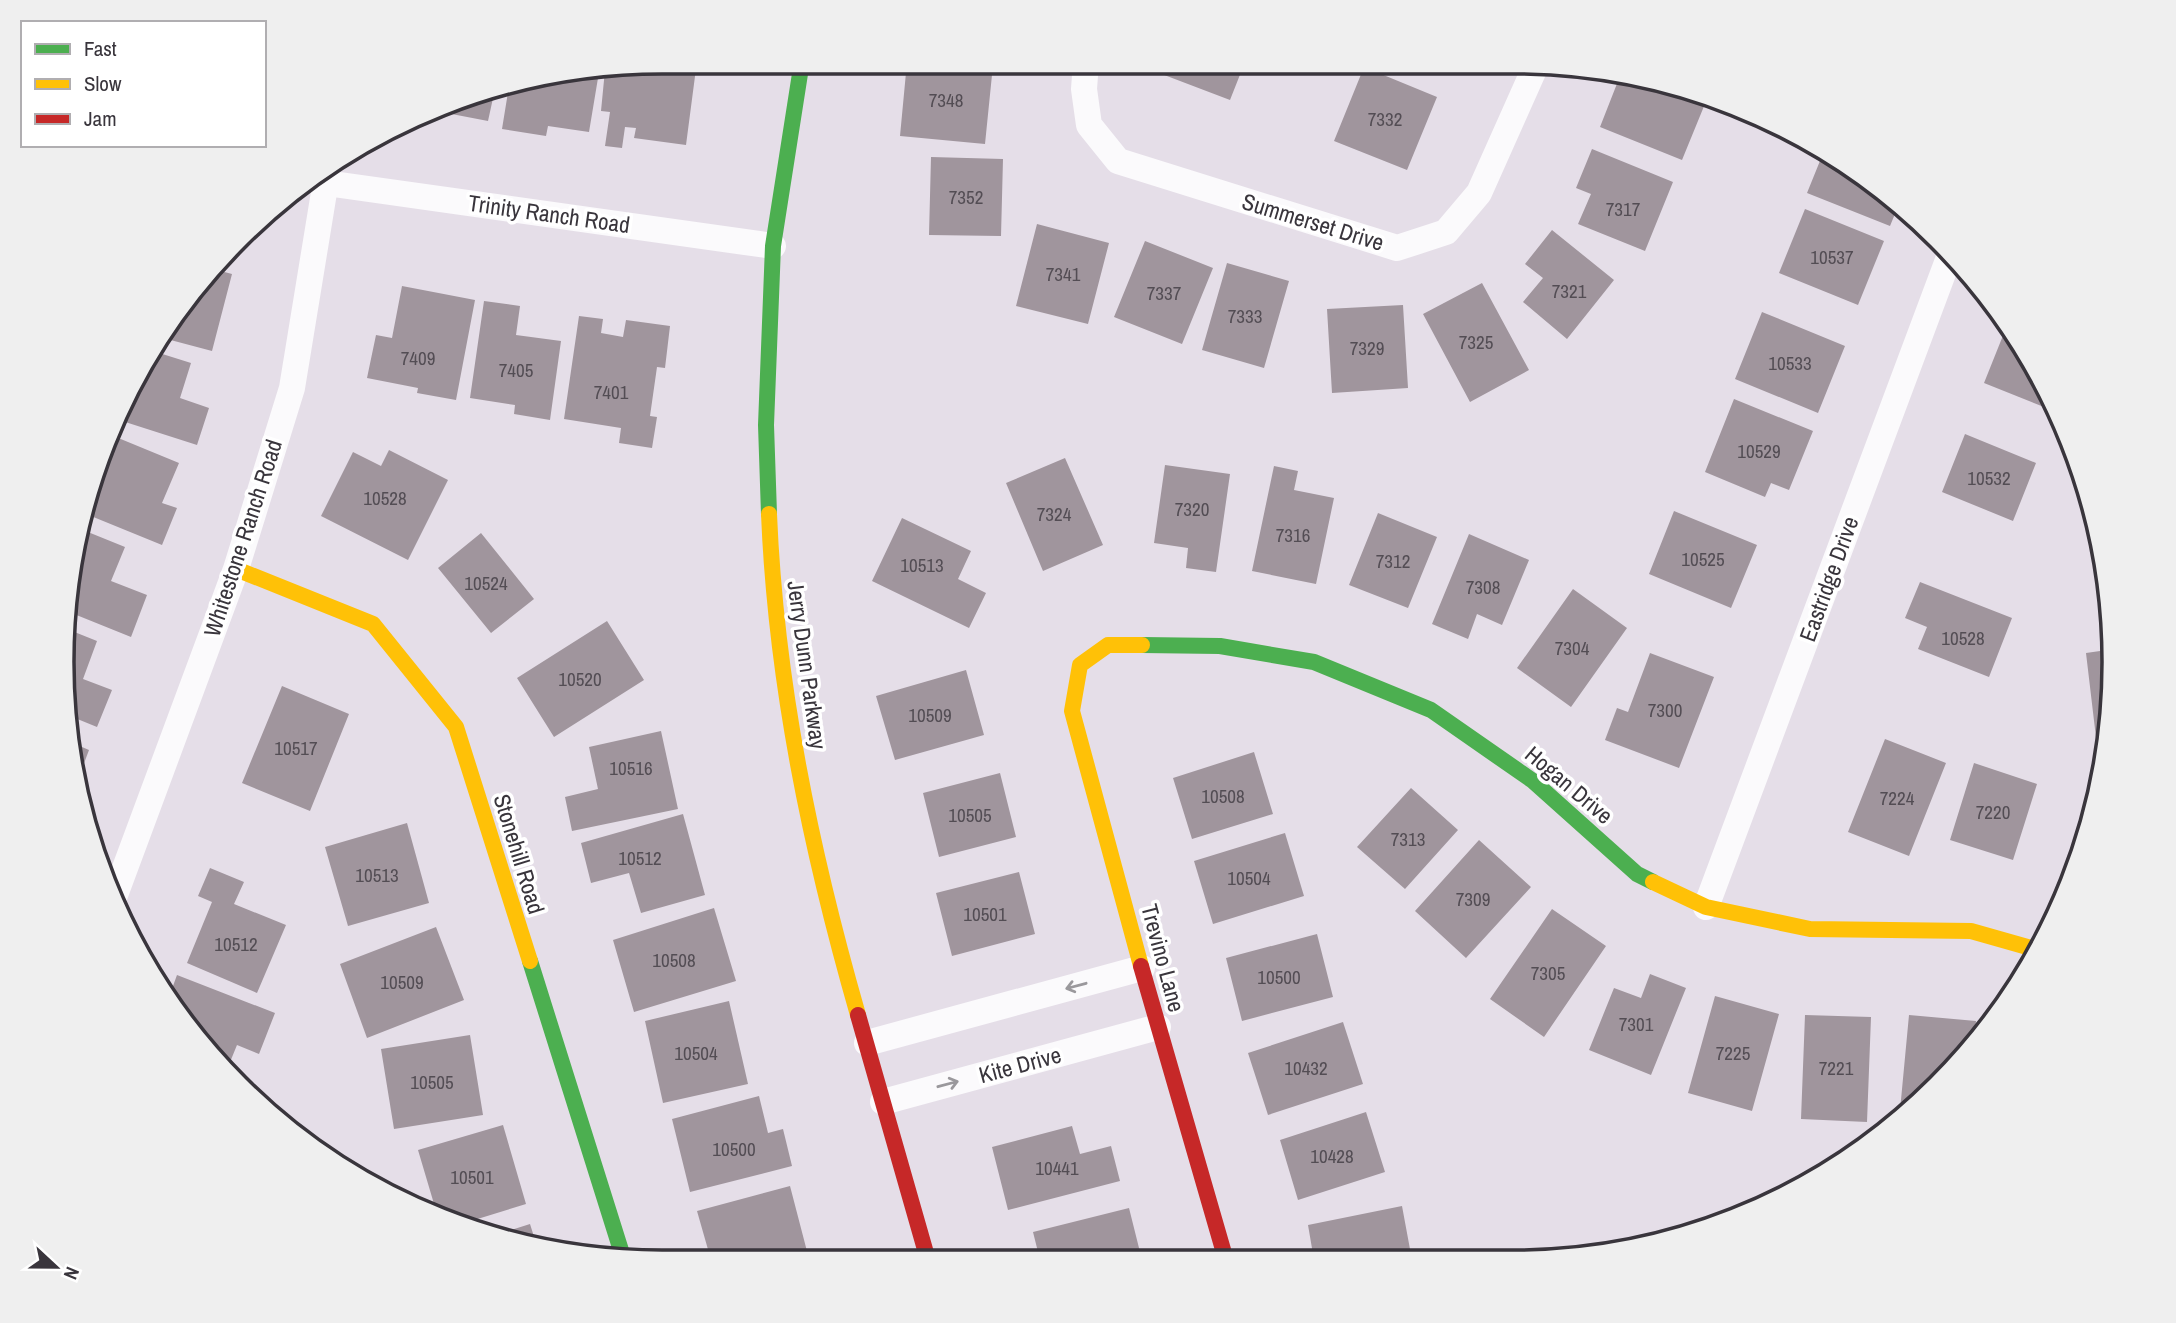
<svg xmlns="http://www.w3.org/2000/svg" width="2176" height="1323" viewBox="0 0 2176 1323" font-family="'Archivo Narrow',sans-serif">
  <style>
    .building { fill: #a0959d }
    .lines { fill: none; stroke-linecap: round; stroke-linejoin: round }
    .street { stroke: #fbfafc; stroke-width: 26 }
    .fast { stroke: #4caf50; stroke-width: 16 }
    .slow { stroke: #ffc107; stroke-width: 16 }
    .jam { stroke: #c62828; stroke-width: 16 }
    .oneway { stroke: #9a989c }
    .labels { text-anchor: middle; stroke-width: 7; stroke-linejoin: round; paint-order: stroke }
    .number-label { font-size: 19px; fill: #534d54 }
    .street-label { font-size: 23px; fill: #39353c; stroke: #fff }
    .rim { fill: none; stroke: #39353c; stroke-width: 3.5 }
  </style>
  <rect width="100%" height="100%" fill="#e5dee8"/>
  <path class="building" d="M662,61h35l-11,84 -52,-7 2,-10 -11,-1 -3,21 -17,-2 5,-34 -9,-1 4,-41z
    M907,62h57l29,3 -8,79 -85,-8z
    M1163,62h82l-15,38 -71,-27z
    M1429,62h35l-5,13z
    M1364,67l73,30 -30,73 -73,-29z
    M599,72l-10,60 -41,-6 -2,10 -44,-7 7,-43z
    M1620,76l89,18 -27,66 -82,-33z
    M495,89l-7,32 -52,-10 33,-18z
    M1592,149l81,33 -28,69 -67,-27 13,-30 -15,-6z
    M1824,151l24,12 51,41 -9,22 -83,-33z
    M931,157l72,2 -2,77 -72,-1z
    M1805,209l79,32 -26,64 -79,-32z
    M1037,224l72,19 -21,81 -72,-18z
    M1552,230l62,50 -47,59 -44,-37 20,-24 -18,-14z
    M1145,241l68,27 -31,76 -68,-27z
    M1227,263l62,18 -25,87 -62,-18z
    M213,269l19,5 -20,77 -49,-13 22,-42z
    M1482,283l47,87 -59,32 -47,-88z
    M402,286l73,14 -19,100 -39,-7 1,-5 -51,-10 9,-43 16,3z
    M484,301l36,5 -4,29 45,6 -11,79 -36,-6 1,-9 -45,-7z
    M1403,305l5,83 -76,5 -5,-84z
    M1762,312l83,34 -27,67 -83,-34z
    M579,316l24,3 -2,14 22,4 3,-17 44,6 -5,42 -8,-1 -7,49 7,1 -5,31 -33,-5 2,-15 -57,-9z
    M2008,323l6,5 45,85 -75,-30z
    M156,352l35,11 -11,35 29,10 -12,37 -78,-25z
    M1734,399l79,32 -24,59 -18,-7 -6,14 -60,-25z
    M1965,434l71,29 -23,58 -71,-29z
    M111,435l68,28 -17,40 15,5 -15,37 -76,-31 7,-45z
    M389,450l59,30 -40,80 -87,-44 32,-64 28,14z
    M1065,458l38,87 -60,26 -37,-88z
    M1165,465l65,9 -14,98 -30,-4 2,-20 -34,-5z
    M1274,466l24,5 -4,19 40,8 -18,86 -64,-13z
    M1674,511l83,34 -26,63 -82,-34z
    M1378,513l59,24 -29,71 -59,-23z
    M902,518l69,33 -13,28 28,14 -17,35 -97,-47z
    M83,530l42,17 -14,34 36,14 -16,42 -62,-25z
    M481,533l53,66 -43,34 -53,-65z
    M1469,534l60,26 -27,65 -25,-11 -9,25 -36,-15z
    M1920,582l92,36 -23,59 -71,-28 9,-22 -22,-9z
    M1573,589l54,39 -56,79 -54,-39z
    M607,621l37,59 -90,57 -37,-59z
    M67,629l30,12 -14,38 29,11 -15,37 -27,-11 -9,-55z
    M2114,649l1,13 -9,83 -9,1 -11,-93z
    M1650,653l64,24 -35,91 -74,-28 12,-32 11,4z
    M966,670l18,65 -89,25 -19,-64z
    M282,686l67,28 -39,97 -68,-28z
    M661,731l17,78 -106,22 -7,-34 33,-8 -9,-42z
    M1885,739l61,24 -37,93 -61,-24z
    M75,744l14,6 -9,24 -4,-25z
    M1254,752l19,62 -81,25 -19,-61z
    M1974,763l63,21 -24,76 -63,-20z
    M1000,773l16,64 -77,20 -16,-64z
    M1411,788l47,42 -53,59 -48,-42z
    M683,814l22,81 -64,18 -12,-40 -38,10 -10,-40z
    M407,823l22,80 -81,23 -23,-79z
    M1285,833l19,63 -91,28 -19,-63z
    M1479,840l52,47 -65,71 -51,-47z
    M210,868l34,14 -10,22 52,21 -29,68 -70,-30 25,-61 -14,-6z
    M1019,872l16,62 -83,22 -16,-63z
    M714,908l22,73 -102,31 -21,-72z
    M1552,909l54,37 -62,91 -54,-38z
    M436,927l28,73 -97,38 -27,-74z
    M1317,934l16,63 -91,24 -16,-63z
    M1650,974l36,14 -35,87 -62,-25 25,-62 27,10z
    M177,975l98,38 -16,41 -22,-9 -9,22 -43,-40 -16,-30z
    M1715,996l64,18 -27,97 -64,-18z
    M729,1001l19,83 -85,19 -18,-82z
    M1805,1015l66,2 -4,105 -66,-3z
    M1909,1015l67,6 -2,19 -63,73 -12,8z
    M1343,1022l20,62 -95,31 -20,-62z
    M470,1035l13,80 -89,14 -13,-80z
    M759,1096l9,37 15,-4 9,37 -102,26 -18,-73z
    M1366,1112l19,60 -87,28 -18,-60z
    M503,1125l23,79 -68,21 -21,-11 -19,-64z
    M1072,1126l8,28 31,-8 9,35 -112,29 -16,-63z
    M790,1186l19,73 -98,1 -14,-49z
    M1402,1206l10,54h-98l-6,-35z
    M1129,1208l13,52h-102l-7,-28z
    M530,1224l6,19 -40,-8z
    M1695,1231l-25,10 -8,2v-11z"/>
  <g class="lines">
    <path class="street" d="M1086,62l-2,27 5,36 29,36 279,87 49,-16 33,-39 58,-130
      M326,183l447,63
      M115,895l121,-326 56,-181 36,-220
      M1706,907l245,-655
      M867,1043l275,-75
      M883,1102l275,-75"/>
    <path class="fast" d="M769,514l-3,-89 7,-179 29,-185
      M1142,645l78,1 94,16 117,48 102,71 104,93 16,8
      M530,961l94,299"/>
    <path class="slow" d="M769,514c7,170 42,337 89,501
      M236,569l137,55 83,103 74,234
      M1653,882l53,25 104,22 161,2 67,19
      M1141,966l-69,-255 8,-46 28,-20h34"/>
    <path class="jam" d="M1141,966l85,294
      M858,1015l70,245"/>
  </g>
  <defs><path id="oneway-shaft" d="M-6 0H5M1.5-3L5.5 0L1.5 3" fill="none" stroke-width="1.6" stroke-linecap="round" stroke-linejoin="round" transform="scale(1.75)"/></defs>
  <g class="oneway">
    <use href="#oneway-shaft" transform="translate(1076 986) rotate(165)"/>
    <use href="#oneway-shaft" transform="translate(948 1084) rotate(-15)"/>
  </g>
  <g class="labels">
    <g class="number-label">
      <text x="946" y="107">7348</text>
      <text x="1385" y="126">7332</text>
      <text x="966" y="204">7352</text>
      <text x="1623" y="216">7317</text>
      <text x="1832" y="264">10537</text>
      <text x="1063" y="281">7341</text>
      <text x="1569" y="298">7321</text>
      <text x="1164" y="300">7337</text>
      <text x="1245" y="323">7333</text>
      <text x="1476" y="349">7325</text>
      <text x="1367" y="355">7329</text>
      <text x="418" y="365">7409</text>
      <text x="1790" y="370">10533</text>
      <text x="516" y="377">7405</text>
      <text x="611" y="399">7401</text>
      <text x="1759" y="458">10529</text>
      <text x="1989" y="485">10532</text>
      <text x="385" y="505">10528</text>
      <text x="1192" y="516">7320</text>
      <text x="1054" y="521">7324</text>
      <text x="1293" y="542">7316</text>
      <text x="1703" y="566">10525</text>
      <text x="1393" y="568">7312</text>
      <text x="922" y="572">10513</text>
      <text x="486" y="590">10524</text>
      <text x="1483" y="594">7308</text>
      <text x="1963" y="645">10528</text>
      <text x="1572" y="655">7304</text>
      <text x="580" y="686">10520</text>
      <text x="1665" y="717">7300</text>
      <text x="930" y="722">10509</text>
      <text x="296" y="755">10517</text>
      <text x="631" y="775">10516</text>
      <text x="1223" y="803">10508</text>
      <text x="1897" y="805">7224</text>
      <text x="1993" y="819">7220</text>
      <text x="970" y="822">10505</text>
      <text x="1408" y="846">7313</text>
      <text x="640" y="865">10512</text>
      <text x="377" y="882">10513</text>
      <text x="1249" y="885">10504</text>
      <text x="1473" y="906">7309</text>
      <text x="985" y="921">10501</text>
      <text x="236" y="951">10512</text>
      <text x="674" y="967">10508</text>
      <text x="1548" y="980">7305</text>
      <text x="1279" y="984">10500</text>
      <text x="402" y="989">10509</text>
      <text x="1636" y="1031">7301</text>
      <text x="696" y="1060">10504</text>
      <text x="1733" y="1060">7225</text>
      <text x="1306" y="1075">10432</text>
      <text x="1836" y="1075">7221</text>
      <text x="432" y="1089">10505</text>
      <text x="734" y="1156">10500</text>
      <text x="1332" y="1163">10428</text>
      <text x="1057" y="1175">10441</text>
      <text x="472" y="1184">10501</text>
    </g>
    <g class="street-label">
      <text transform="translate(549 214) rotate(8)" y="8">Trinity Ranch Road</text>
      <text transform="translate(1313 222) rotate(17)" y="8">Summerset Drive</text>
      <text transform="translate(243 538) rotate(-72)" y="8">Whitestone Ranch Road</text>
      <text transform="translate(1829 579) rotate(-70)" y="8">Eastridge Drive</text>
      <text transform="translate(807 665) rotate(82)" y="8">Jerry Dunn Parkway</text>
      <text transform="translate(1569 785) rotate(40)" y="8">Hogan Drive</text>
      <text transform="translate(519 854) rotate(73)" y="8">Stonehill Road</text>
      <text transform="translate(1163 958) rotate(75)" y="8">Trevino Lane</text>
      <text transform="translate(1020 1065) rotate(-15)" y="8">Kite Drive</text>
    </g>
  </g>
  <path d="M0 0H2176V1323H0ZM662 74H1514A588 588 0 0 1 2102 662V662A588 588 0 0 1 1514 1250H662A588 588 0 0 1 74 662V662A588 588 0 0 1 662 74Z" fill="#efefef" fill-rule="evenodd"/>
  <path class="rim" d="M662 74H1514A588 588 0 0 1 2102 662V662A588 588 0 0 1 1514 1250H662A588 588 0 0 1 74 662V662A588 588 0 0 1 662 74Z"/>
  <rect x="21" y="21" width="245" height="126" fill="#ffffff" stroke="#b0aeb1" stroke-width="2"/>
  <rect x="35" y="44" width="35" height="10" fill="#4caf50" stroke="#b0aeb1" stroke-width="2"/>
  <text x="84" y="56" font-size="21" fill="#39353c">Fast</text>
  <rect x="35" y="79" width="35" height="10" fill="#ffc107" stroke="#b0aeb1" stroke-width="2"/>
  <text x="84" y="91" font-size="21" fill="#39353c">Slow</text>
  <rect x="35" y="114" width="35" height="10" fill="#c62828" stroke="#b0aeb1" stroke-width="2"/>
  <text x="84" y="126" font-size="21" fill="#39353c">Jam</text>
  <g transform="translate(56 1267) rotate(112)" stroke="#ffffff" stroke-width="5" paint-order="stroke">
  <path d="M0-5L12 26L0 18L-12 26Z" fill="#39353c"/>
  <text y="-10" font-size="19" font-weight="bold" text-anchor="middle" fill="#39353c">N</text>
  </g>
</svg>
